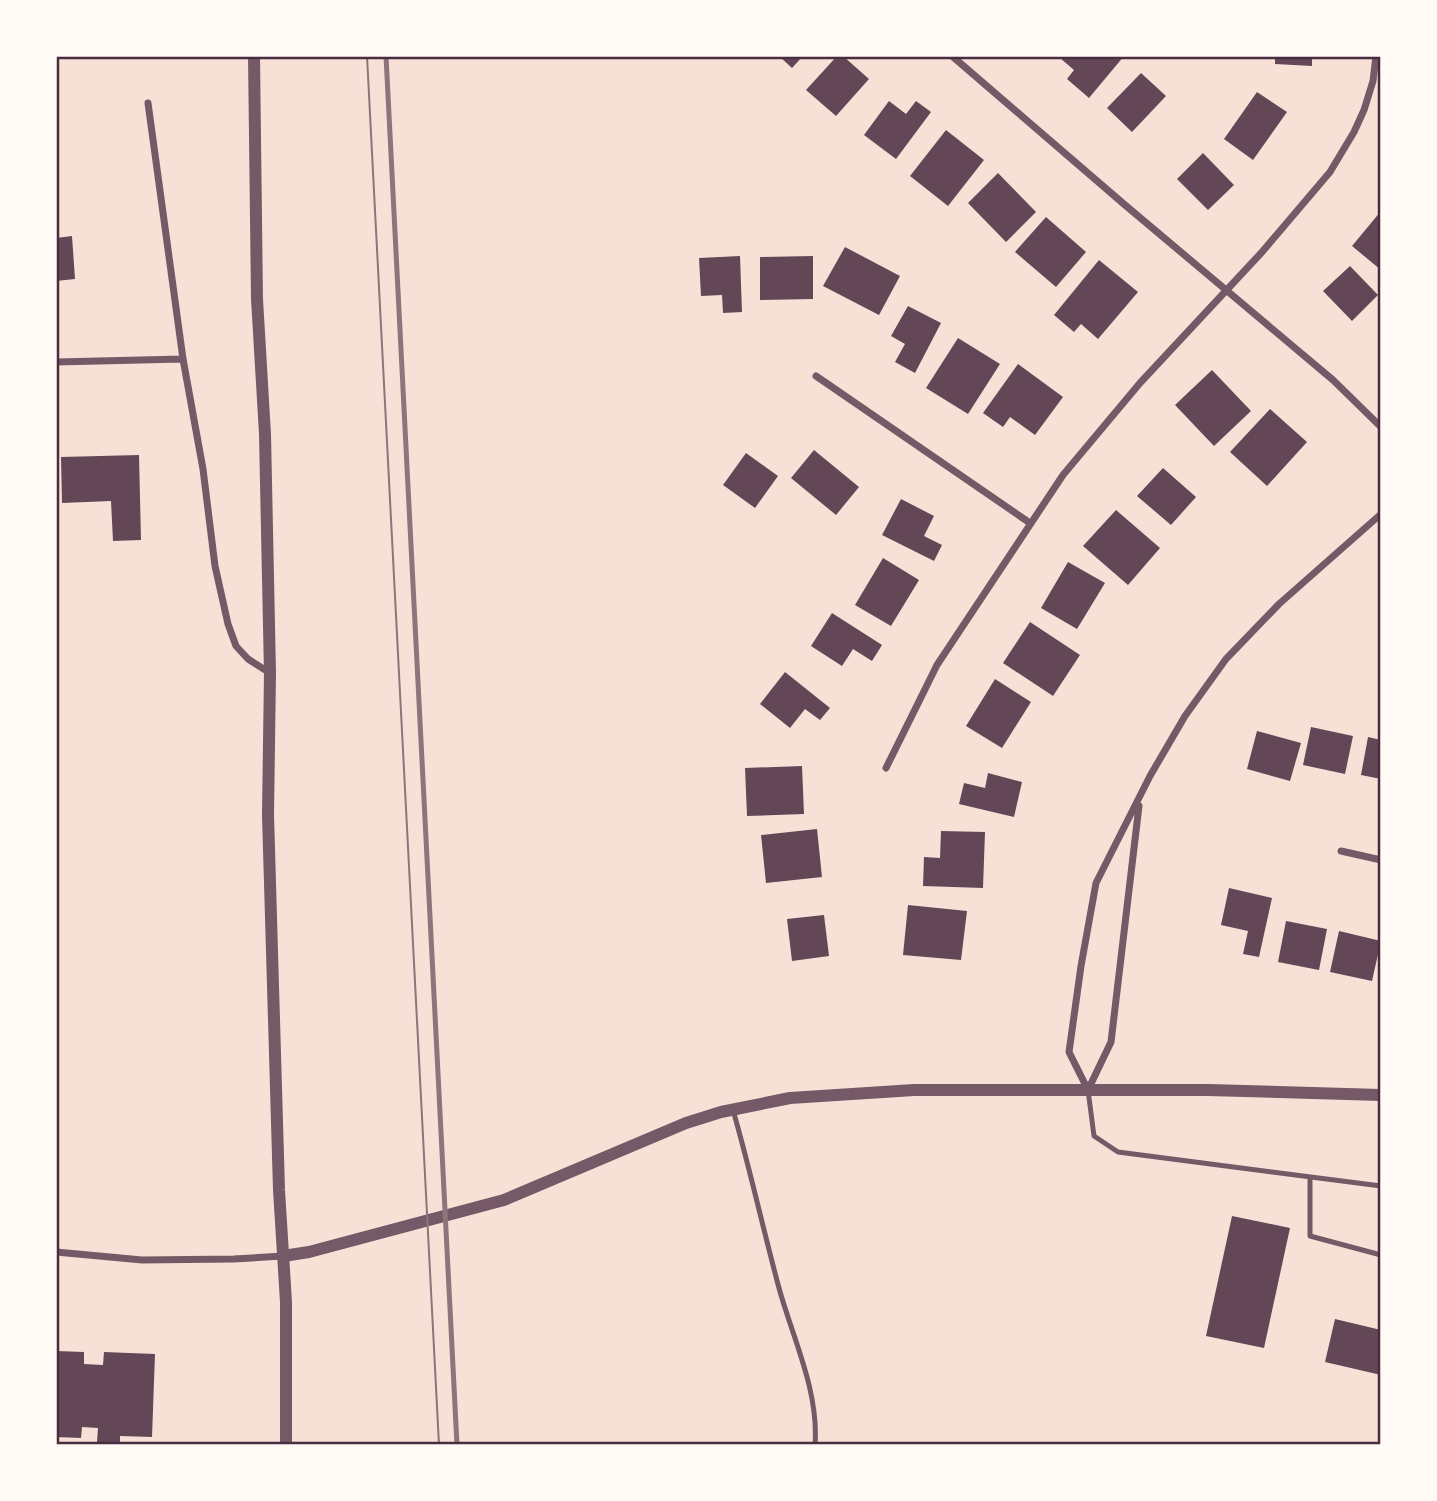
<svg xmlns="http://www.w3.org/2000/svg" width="1437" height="1501" viewBox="0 0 1437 1501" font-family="Mulish,sans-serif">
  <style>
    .building { fill: #644757 }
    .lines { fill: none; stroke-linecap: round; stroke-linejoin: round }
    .service { stroke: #755966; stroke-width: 5 }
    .minor { stroke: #755966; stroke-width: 7 }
    .tertiary { stroke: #755966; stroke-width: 12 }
    .tram { stroke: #8f747c; stroke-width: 2 }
    .rail { stroke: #8f747c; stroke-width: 5 }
    .neatline { fill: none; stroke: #4a2c40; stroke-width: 2.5 }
  </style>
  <rect width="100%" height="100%" fill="#f7e1d7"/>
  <path class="building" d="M779,56h24l-11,12z
    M837,56h6l26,23 -33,37 -30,-26z
    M1062,56h62l-35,42 -22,-19 7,-9 -14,-12z
    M1275,56h37v10l-37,-2z
    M1141,73l25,23 -34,36 -25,-24z
    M1257,92l30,20 -34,48 -29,-21z
    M889,101l17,13 10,-13 15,11 -35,47 -32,-24z
    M946,130l38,30 -36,46 -38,-30z
    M1203,153l31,32 -26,25 -31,-31z
    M998,173l38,39 -30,30 -38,-39z
    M1381,211v59l-29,-24z
    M1046,217l40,35 -30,35 -41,-35z
    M72,236l3,43 -19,2v-43z
    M845,247l55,29 -21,39 -56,-29z
    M740,256l2,56 -19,1 -1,-18 -21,1 -2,-38z
    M813,256v43l-53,1v-43z
    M1099,260l39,32 -40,47 -17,-15 -7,8 -20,-17z
    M1350,266l28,29 -26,26 -29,-30z
    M908,306l33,17 -26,50 -20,-11 10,-18 -14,-8z
    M958,338l42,26 -32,50 -42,-26z
    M1018,364l45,33 -28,38 -25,-18 -7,10 -20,-14z
    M1212,370l39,41 -37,35 -39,-41z
    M1270,409l37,33 -40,44 -37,-34z
    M814,450l45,37 -23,28 -45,-37z
    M746,453l32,23 -23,32 -32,-23z
    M139,455l2,85 -28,1 -2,-40 -49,2 -1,-46z
    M1163,468l33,29 -25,28 -34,-29z
    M901,499l33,17 -10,20 18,9 -8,16 -52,-26z
    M1116,510l44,38 -32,37 -45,-39z
    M883,558l36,22 -28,46 -36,-21z
    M1068,562l37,21 -28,46 -36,-21z
    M832,613l50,32 -10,16 -19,-12 -11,17 -31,-20z
    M1030,622l50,33 -27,41 -50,-33z
    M785,672l45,36 -10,12 -15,-11 -15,19 -30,-24z
    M995,679l36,23 -29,46 -36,-22z
    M1311,727l42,9 -8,38 -42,-9z
    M1257,731l44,12 -11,38 -43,-12z
    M1368,737l13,3v39l-20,-4z
    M802,766l2,48 -57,2 -2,-48z
    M988,773l34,9 -8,35 -55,-13 5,-21 21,5z
    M817,829l5,48 -56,6 -5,-48z
    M941,831l44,1 -2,56 -60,-2 1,-29 16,1z
    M1229,888l43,10 -13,59 -16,-3 5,-23 -27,-6z
    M908,905l59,6 -6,49 -58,-5z
    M824,915l5,41 -37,5 -5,-42z
    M1286,921l41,8 -8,41 -41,-8z
    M1339,931l42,10 -9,40 -42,-9z
    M1232,1216l58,12 -26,120 -58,-12z
    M1335,1319l46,11v45l-56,-13z
    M56,1351l28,1v12l19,1 1,-13 51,2 -3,83 -32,-1v6h-23l1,-14 -16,-1 -1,11 -25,-1z"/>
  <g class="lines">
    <path class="service" d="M1088,1090l6,46 24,16 263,34
      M733,1110c17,59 30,119 46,178 14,51 40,103 36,157
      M1310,1179v57l71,19"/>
    <path class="minor" d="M952,56l173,149 208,175 48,47
      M148,103l35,256 20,110 12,97 13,58 8,22 12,13 22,14
      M56,362l127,-3
      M816,376l214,147
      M886,768l51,-103 126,-190 77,-92 122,-131 68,-80 24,-40 10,-22 9,-29 3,-25
      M1341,851l40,9
      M1088,1090l-19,-38 12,-86 15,-83 54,-107 35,-60 41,-57 53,-55 102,-90
      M1088,1090l23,-48 28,-236
      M56,1252l86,8 92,-1 49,-3"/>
    <path class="tertiary" d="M254,56l3,243 8,135 5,239 -2,142 11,375 7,112v143
      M283,1256l26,-4 195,-52 182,-77 35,-11 69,-14 124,-8h294l173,5"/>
    <path class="tram" d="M367,56l72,1389"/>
    <path class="rail" d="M386,56l71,1389"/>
  </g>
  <rect width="1437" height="1501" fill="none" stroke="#fffaf5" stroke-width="116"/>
  <rect x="58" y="58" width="1321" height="1385" class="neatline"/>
</svg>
